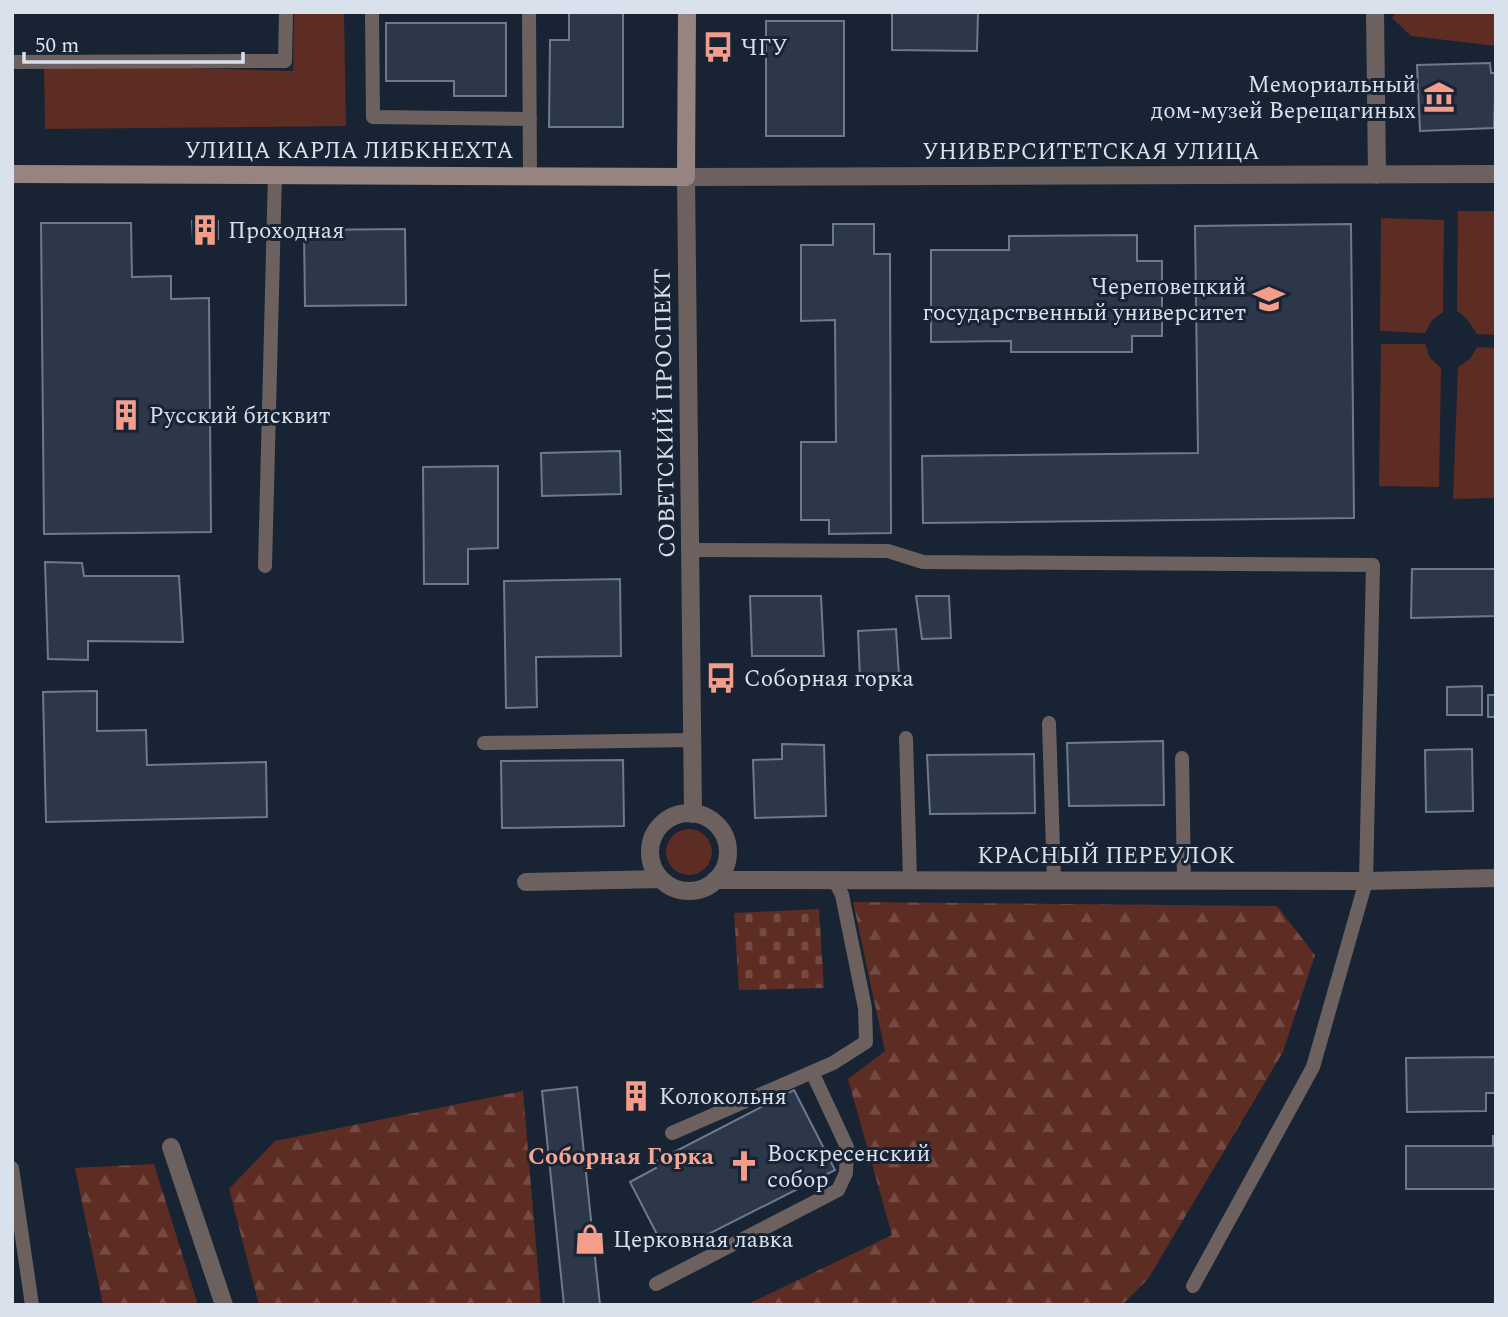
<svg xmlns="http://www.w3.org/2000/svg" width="1508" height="1317" viewBox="0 0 1508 1317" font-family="Spectral,serif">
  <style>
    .grass { fill: #5d2c22 }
    .forest { fill: url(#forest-firs) }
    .cemetery { fill: url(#cemetery-stones) }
    .building { fill: #2c384a; stroke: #6c7a8e; stroke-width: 2 }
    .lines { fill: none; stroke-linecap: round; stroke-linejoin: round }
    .service { stroke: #6d615f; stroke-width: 14 }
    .pedestrian { stroke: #6d615f; stroke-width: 18 }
    .minor { stroke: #6d615f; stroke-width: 18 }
    .secondary { stroke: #978480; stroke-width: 18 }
    .labels { text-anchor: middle; stroke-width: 6; stroke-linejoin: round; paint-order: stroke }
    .poi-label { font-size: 23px; fill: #d9e1ec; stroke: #182434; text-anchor: start }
    .street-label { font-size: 23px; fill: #d9e1ec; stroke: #182434 }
    .neighbourhood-label { font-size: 24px; font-weight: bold; fill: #f7a695; stroke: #182434 }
  </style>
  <defs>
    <pattern id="forest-firs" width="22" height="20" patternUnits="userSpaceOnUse" patternTransform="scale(1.75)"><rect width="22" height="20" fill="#5d2c22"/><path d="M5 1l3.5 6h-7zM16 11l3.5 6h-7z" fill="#744a42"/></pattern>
    <pattern id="cemetery-stones" width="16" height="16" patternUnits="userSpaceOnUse" patternTransform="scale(1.75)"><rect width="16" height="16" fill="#5d2c22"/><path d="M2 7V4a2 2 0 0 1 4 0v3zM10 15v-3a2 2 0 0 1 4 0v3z" fill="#744a42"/></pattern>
  </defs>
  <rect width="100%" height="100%" fill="#182434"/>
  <path class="grass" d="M294,12h50l2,114 -301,3 -1,-65 249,7z
    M1396,12h100v34l-85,-10 -19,-18z
    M1458,211h38v124l-19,-1 -10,-15 -10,-8z
    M1381,218l63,2 -1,92 -11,8 -7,13 -45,-2z
    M1381,344h44l5,14 11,10 -2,119 -60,-1z
    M1477,347l19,1 -2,150 -41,1 5,-132 12,-8z
    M666 852a23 23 0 1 1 46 0a23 23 0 1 1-46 0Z"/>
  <path class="forest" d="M853,902l424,4 38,49 -32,97 -135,227 -26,26h-376l146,-70 -44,-156 37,-28z
    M523,1091l18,214h-282l-30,-116 46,-48z
    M154,1164l44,141h-95l-28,-137z"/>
  <path class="cemetery" d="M819,909l5,79 -85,2 -5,-77z"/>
  <path class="building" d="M569,12h54v115h-74l1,-87h19z
    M892,12h86l-1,39 -85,-1z
    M766,21h78v115h-78z
    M386,23h120v73h-52v-15h-68z
    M1490,63l1,10h5l-2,55 -74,3 -3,-66z
    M192,221h26v18h-25z
    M41,223h90l1,54 39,-1v23l38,-1 2,234 -167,2z
    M833,224h41v30h16l1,279 -62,1v-14h-28v-78h35l-1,-122 -34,1v-76h32z
    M1351,224l3,294 -431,5 -1,-67 276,-3 -3,-227z
    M405,229l1,76 -101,1 -1,-76z
    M1137,235v26h25v75h-30v16h-121v-11l-80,1v-92h78v-14z
    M620,451l1,43 -79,2 -1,-43z
    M498,466v82l-30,1v35h-44l-1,-117z
    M45,562l37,1 2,13h95l4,66 -95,-1v19l-40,-1z
    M1412,569h84v47l-85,2z
    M620,579l1,77 -85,1 1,50 -31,1 -2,-127z
    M750,596h71l3,60h-72z
    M916,596h33l2,42 -29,1z
    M896,629l3,47 -39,3 -2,-48z
    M1482,686v29h-35v-28z
    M97,691v40l49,-1 1,35 119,-3 1,55 -221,5 -3,-130z
    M1488,695h8v22h-8z
    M1163,741l1,64 -95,1 -2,-63z
    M782,744l42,1 2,71 -71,2 -2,-58 29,-1z
    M1472,749l1,62 -47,1 -1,-62z
    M1034,754l1,59 -105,1 -3,-59z
    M623,760l1,66 -122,2 -1,-67z
    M1496,1057v36h-10v18l-79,1 -1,-54z
    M626 1096a10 10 0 1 1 20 0a10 10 0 1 1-20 0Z
    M577,1087l23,218h-36l-22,-214z
    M794,1090l41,80 -144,73 -5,-9 -23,12 -33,-64 26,-14 -3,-5z
    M1493,1136h3v53h-90v-43h87z"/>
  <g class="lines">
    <path class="service" d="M372,12l1,105 157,2
      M529,12l1,163
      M12,62l273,-1 1,-49
      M690,550l198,1 35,11 450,3 -7,316 -53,186 -120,219
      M265,566l10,-392
      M1049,723l5,157
      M906,738l4,141
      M484,743l208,-3
      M1182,758l2,122
      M672,1133l161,-70 33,-21 -1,-34 -23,-113 -8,-16
      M12,1168l20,137
      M656,1284l182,-94 8,-17 1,-26 -35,-75"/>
    <path class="pedestrian" d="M171,1147l53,158"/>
    <path class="minor" d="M1375,12l2,163
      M650 852a39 39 0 1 1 78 0a39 39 0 1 1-78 0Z
      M693,814l-7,-637 810,-3
      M715,880l651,1 130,-3
      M526,882l135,-3"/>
    <path class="secondary" d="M12,174l674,3 1,-165"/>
  </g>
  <defs>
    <symbol id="bus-bare" viewBox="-9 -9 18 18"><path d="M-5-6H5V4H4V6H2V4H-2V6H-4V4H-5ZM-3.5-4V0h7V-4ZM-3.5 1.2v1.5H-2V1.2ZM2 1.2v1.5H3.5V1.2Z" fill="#f49d8b" stroke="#182434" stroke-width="2.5" paint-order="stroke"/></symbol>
    <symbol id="museum-bare" viewBox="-9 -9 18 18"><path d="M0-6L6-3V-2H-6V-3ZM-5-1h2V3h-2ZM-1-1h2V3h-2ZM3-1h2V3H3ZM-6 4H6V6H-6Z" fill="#f49d8b" stroke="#182434" stroke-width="2.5" paint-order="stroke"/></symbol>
    <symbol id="building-bare" viewBox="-9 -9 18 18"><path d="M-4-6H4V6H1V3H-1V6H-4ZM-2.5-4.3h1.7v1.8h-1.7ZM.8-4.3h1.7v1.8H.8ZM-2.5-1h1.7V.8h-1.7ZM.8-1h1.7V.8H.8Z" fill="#f49d8b" stroke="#182434" stroke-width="2.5" paint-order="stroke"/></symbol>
    <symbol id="university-bare" viewBox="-9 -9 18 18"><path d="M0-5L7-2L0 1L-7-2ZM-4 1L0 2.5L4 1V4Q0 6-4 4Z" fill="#f49d8b" stroke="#182434" stroke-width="2.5" paint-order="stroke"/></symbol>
    <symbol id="church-bare" viewBox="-9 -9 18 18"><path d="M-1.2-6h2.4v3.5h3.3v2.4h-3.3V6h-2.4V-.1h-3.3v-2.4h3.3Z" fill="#f49d8b" stroke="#182434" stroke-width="2.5" paint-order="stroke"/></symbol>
    <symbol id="shop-bare" viewBox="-9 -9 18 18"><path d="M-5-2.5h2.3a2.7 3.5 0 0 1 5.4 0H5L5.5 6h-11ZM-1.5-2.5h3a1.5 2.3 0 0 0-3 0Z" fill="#f49d8b" stroke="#182434" stroke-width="2.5" paint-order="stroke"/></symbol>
  </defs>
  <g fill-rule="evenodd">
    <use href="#bus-bare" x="696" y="25" width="44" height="44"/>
    <use href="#museum-bare" x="1417" y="75" width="44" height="44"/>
    <use href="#building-bare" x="183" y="208" width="44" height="44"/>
    <use href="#university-bare" x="1247" y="277" width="44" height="44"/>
    <use href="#building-bare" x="104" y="393" width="44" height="44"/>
    <use href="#bus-bare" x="699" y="656" width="44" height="44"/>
    <use href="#building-bare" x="614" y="1074" width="44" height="44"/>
    <use href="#church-bare" x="722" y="1144" width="44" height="44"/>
    <use href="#shop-bare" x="568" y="1217" width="44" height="44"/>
  </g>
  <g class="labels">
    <g class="poi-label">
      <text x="741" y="55">ЧГУ</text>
      <text x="1416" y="92" text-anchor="end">Мемориальный<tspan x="1416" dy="26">дом-музей Верещагиных</tspan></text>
      <text x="228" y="238">Проходная</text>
      <text x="1246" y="294" text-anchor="end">Череповецкий<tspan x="1246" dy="26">государственный университет</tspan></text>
      <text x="149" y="423">Русский бисквит</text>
      <text x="744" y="686">Соборная горка</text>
      <text x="659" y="1104">Колокольня</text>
      <text x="767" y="1161">Воскресенский<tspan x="767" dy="26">собор</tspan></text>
      <text x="613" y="1247">Церковная лавка</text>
    </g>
    <g class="street-label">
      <text x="349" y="158">УЛИЦА КАРЛА ЛИБКНЕХТА</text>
      <text x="1091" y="159">УНИВЕРСИТЕТСКАЯ УЛИЦА</text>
      <text transform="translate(664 413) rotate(-91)" y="8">СОВЕТСКИЙ ПРОСПЕКТ</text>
      <text x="1106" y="863">КРАСНЫЙ ПЕРЕУЛОК</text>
    </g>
    <g class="neighbourhood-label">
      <text x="621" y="1164">Соборная Горка</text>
    </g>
  </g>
  <rect width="1508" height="1317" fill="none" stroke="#d9e1ec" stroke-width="28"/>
  <path d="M24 52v10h219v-10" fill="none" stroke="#d9e1ec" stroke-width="3.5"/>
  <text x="35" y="52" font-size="21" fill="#d9e1ec" stroke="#182434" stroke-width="5" paint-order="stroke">50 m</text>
</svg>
